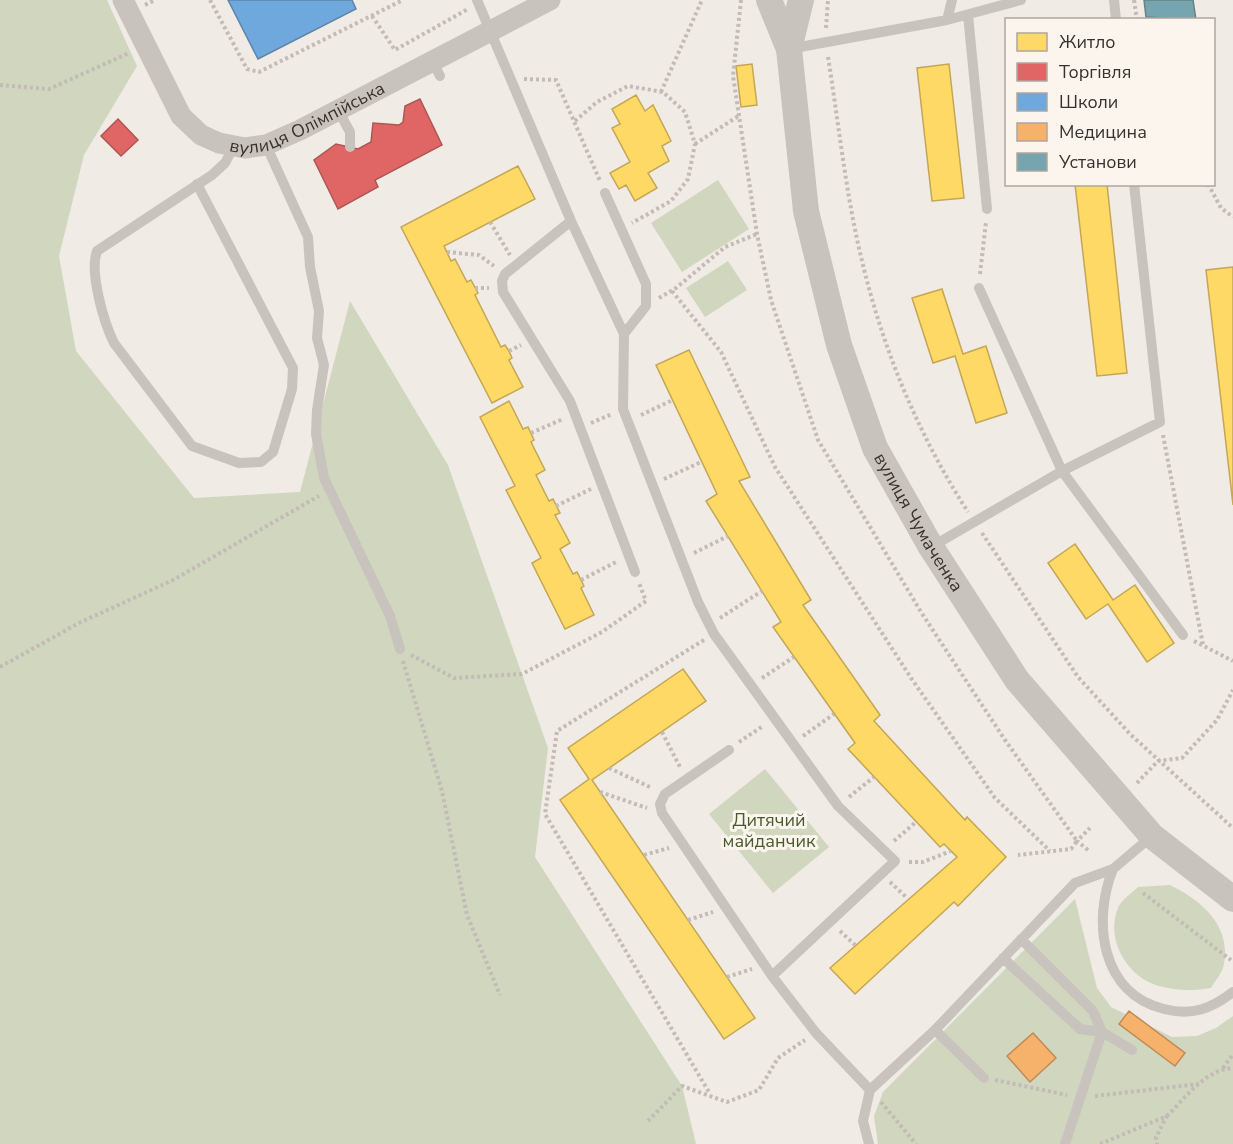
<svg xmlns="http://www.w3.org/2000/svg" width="1233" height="1144" viewBox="0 0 1233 1144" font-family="'Nunito Sans',sans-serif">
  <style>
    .green { fill: #d1d6bf }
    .homes { fill: #ffd966; stroke: #c4a654; stroke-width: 1.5 }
    .shops { fill: #e06666; stroke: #ae5654; stroke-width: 1.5 }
    .schools { fill: #6fa8dc; stroke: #5f84a7; stroke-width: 1.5 }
    .health { fill: #f6b26b; stroke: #be8b58; stroke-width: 1.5 }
    .public { fill: #76a5af; stroke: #648287; stroke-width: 1.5 }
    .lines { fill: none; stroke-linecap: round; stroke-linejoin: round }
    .path { stroke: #c2bbb6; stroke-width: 4; stroke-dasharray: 3 3; stroke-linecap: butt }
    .service { stroke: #c9c3be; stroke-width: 10 }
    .minor { stroke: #c9c3be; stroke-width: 21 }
    .tertiary { stroke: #c9c3be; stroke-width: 26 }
    .labels { text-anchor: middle; stroke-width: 6; stroke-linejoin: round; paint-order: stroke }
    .street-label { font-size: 18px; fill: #3b302b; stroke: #fbf5ee }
    .park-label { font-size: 18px; fill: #4a5a2e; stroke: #fbf5ee }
  </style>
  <rect width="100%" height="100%" fill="#f0ebe5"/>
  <path class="green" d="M0,0h107l30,66 -53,89 -25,101 17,95 118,147 106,-6 50,-191 98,164 100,283 -13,109 147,229 14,58h-696z
    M718,180l31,49 -67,43 -31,-49z
    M728,261l19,29 -42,27 -19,-29z
    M765,769l64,78 -56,46 -64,-79z
    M1170,885c31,15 61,40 54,79 -1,8 -9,17 -13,24 -19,3 -34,3 -52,-2 -32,-9 -54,-47 -41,-78 3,-8 14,-15 20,-21z
    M1075,899l22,89 14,19 61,30 25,-1 19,-8 17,-12v128h-355l-4,-28 9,-24z"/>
  <path class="homes" d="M752,64l5,41 -16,2 -5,-41z
    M949,64l15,134 -32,3 -15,-133z
    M636,95l9,16 8,-6 18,36 -9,5 7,15 -21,12 9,15 -22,13 -9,-16 -7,4 -9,-16 20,-11 -18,-34 8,-4 -8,-15z
    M518,166l17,33 -91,47 7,15 4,-2 12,23 4,-2 7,13 -3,2 26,52 4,-2 4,6 3,7 -3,2 14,27 -31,16 -91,-176z
    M1075,184h32l20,189 -30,3z
    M1233,267v238l-27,-235z
    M942,289l21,65 23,-8 21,67 -31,10 -21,-67 -22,7 -21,-65z
    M689,350l61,127 -11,4 72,119 -8,5 77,110 -6,6 91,99 2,-3 39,40 -48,49 -4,-4 -99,92 -25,-26 127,-111 -13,-13 -4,3 -92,-98 7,-6 -82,-116 8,-5 -75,-121 11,-7 -61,-129z
    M509,401l14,28 5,-2 6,13 -3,2 14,28 -9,5 13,26 4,-2 7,14 -5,2 15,28 -10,6 13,25 4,-2 7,14 -3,2 13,27 -29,14 -33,-66 9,-5 -35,-68 9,-4 -35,-69z
    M1075,544l38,56 22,-15 39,58 -27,19 -39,-58 -22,15 -38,-56z
    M683,669l23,32 -114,79 163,238 -31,21 -164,-239 29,-21 -21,-31z"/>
  <path class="shops" d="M420,99l22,46 -67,35 3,7 -40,22 -24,-49 22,-16 22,5 13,-7 2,-19 26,2 4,-3 2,-16z
    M118,119l20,21 -17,16 -20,-20z"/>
  <path class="schools" d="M228,0h124l4,9 -98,50z"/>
  <path class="health" d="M1129,1011l56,42 -10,13 -56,-42z
    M1033,1033l23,25 -26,24 -23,-26z"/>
  <path class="public" d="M1144,0h49l3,20 -50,-3z"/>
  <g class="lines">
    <path class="path" d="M210,0l37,69 12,3 144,-72
      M741,0l-8,76 24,158 14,66 47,140 103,172 84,128 72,101 -6,8 -53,6
      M1134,0l3,20
      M145,5l10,-5
      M372,16l23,34 73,-41
      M826,28l2,-28
      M828,57c11,68 18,140 35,208 21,87 56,171 105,247
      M524,79l32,1 44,101
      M0,85l49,4 80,-36
      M661,92l41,-92
      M575,121l22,-19 31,-16 35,6 22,20 10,32 -7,35 -17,22 -39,22
      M695,144l45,-29
      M1208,184l13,24 12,9
      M490,222l20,33
      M447,252l32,3 15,11
      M980,274l6,-52
      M475,288h14
      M672,291l49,61 54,115 136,211 84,120 55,53
      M659,298l17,-10 49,-41 32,-13
      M509,351l12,-6
      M641,415l32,-15
      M591,423l21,-9
      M531,433l32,-14
      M1163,435l40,210
      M664,479l37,-17
      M556,506l35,-17
      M982,533l96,144 52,57 103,94
      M694,553l34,-17
      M581,580l37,-19
      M720,618l42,-27
      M704,640l-147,91 -12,83 165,280
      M1194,641l39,20
      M411,655l43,23 68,-4 80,-42 44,-31 -7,-18
      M403,661l39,130 25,124 33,80
      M0,667l79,-44 94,-43 146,-84
      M762,678l32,-21
      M662,732l19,37
      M803,736l31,-22
      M739,742l24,-16
      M609,768l43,20
      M1137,783l21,-22 24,-3 35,-38 16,-30
      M600,792l47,16
      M849,797l25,-20
      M894,841l22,-19
      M1088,850l-11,-9 13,-13
      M644,855l25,-7
      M909,862h14l28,-11
      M890,882l17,16
      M1143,893l88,67
      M688,920l25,-8
      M840,931l15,14
      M727,977l25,-8
      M1223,1068l10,-14
      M995,1080l72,15
      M1095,1096l104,-12
      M881,1102l35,42
      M1167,1116c18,-18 39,-47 66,-48
      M648,1121l34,-35 45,16 32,-12 19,-32 27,-18
      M1100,1144l67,-28 -11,21 1,7"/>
    <path class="service" d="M477,0l94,221 53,113 -1,75 75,193 16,32 124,172 57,55 -123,115 -110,-163 -2,-9 5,-10 64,-44
      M1114,0l2,20
      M968,15l19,194
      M947,20l5,-20
      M789,49l158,-29 74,-20
      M432,60l8,16
      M338,110l12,22v15
      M266,145l42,92 2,30 9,44 -2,27 7,27 -7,45 -1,24 8,44 66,138 10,33
      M197,184l96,184 -1,21 -19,63 -12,10 -22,1 -47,-17 -78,-103c-10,-20 -25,-71 -17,-92l115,-76 13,-12 9,-17
      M605,193l41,91v22l-22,28
      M571,221l-66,53 -3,7 1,11 67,109 65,171
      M979,288l83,183 121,164
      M931,547l131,-76 98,-49 -26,-238
      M1113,869c-21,52 -12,125 51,140 28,7 47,0 69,-17
      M1021,939l72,72 9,21
      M1003,958l77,71 22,3
      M772,976l44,57 54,57
      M935,1030l49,48
      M869,1144l-6,-23 7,-31 65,-60 140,-147 38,-14 39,-33
      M1065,1144l37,-112 30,18"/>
    <path class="minor" id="s1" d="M123,0l58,116 20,19 18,8 26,5 21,-3 34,-15 250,-130"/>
    <g class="tertiary">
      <path id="s2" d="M769,0l20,49 17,162 33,134 36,103 56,99 86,133 135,156 81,63"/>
      <path d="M789,49l12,-49"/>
    </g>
  </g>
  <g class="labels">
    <g class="street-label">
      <text dy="6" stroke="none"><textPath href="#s1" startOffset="272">вулиця Олімпійська</textPath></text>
      <text dy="6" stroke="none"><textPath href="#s2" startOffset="549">вулиця Чумаченка</textPath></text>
    </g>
    <g class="park-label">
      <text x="769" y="826">Дитячий<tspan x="769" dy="21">майданчик</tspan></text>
    </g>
  </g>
  <rect x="1005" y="18" width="210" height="168" fill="#fbf5ee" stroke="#aea6a0" stroke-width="1.5"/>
  <rect x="1017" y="33" width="30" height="18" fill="#ffd966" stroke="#aea6a0" stroke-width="1.5"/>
  <text x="1059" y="48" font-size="18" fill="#3b302b">Житло</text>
  <rect x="1017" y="63" width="30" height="18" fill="#e06666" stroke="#aea6a0" stroke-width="1.5"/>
  <text x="1059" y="78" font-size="18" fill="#3b302b">Торгівля</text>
  <rect x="1017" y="93" width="30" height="18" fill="#6fa8dc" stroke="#aea6a0" stroke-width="1.5"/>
  <text x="1059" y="108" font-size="18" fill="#3b302b">Школи</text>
  <rect x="1017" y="123" width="30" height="18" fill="#f6b26b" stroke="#aea6a0" stroke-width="1.5"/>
  <text x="1059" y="138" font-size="18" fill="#3b302b">Медицина</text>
  <rect x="1017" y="153" width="30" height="18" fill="#76a5af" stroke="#aea6a0" stroke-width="1.5"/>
  <text x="1059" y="168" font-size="18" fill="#3b302b">Установи</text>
</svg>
